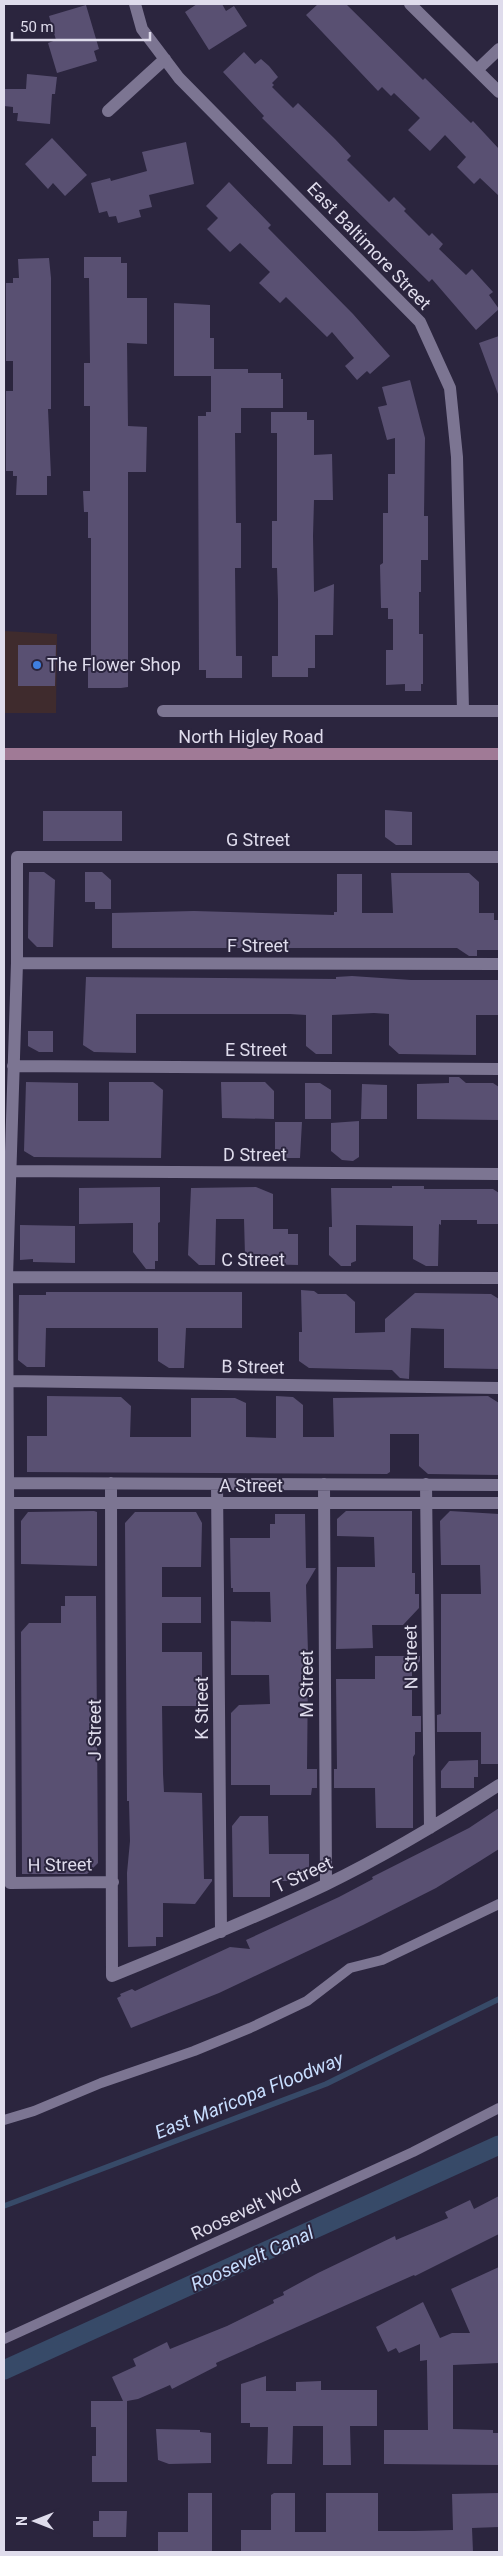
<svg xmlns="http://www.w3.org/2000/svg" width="503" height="2556" viewBox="0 0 503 2556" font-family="Roboto,sans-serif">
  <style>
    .commercial { fill: #3f2b2d }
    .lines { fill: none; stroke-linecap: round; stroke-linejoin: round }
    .stream { stroke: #374a68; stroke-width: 5.5 }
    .canal { stroke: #374a68; stroke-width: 19 }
    .building { fill: #595072 }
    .service { stroke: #7c7592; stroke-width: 10 }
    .minor { stroke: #7c7592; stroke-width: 12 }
    .secondary { stroke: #a07a96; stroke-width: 12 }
    .shop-dot { fill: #3f7fe0; stroke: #2b253e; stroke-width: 2 }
    .labels { text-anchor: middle; stroke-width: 4; stroke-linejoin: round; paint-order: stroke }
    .street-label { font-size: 18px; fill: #dfdcec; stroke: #2b253e }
    .poi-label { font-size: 18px; fill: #dfdcec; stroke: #2b253e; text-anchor: start }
    .water-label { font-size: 19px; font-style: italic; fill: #c7ddfe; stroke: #2b253e }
  </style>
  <rect width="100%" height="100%" fill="#2b253e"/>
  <path class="commercial" d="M4,631l53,3 -1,79h-52z"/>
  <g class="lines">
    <path class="stream" d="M4,2206l322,-122 173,-85"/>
    <path class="canal" d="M4,2370l495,-225"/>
  </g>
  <path class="building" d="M197,4h25l4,7 8,-5 13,20 -38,24 -24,-38z
    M318,4h28l77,76 2,-2 46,45 2,-2 26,28v47l-19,-18 -6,6 -17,-17 9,-10 -21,-22 -15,16 -22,-21 12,-12 -26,-25 -3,3 -9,-9 -4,4 -72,-76z
    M86,5l13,44 -5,2 3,10 -40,12 -9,-30 8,-3 -7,-24z
    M244,52l11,12 6,-5 8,7 9,11 -6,6 2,2 -2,2 21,21 5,-5 37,36 16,17 -4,4 42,42 5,-5 12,12 -2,2 25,25 3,-3 11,11 -4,5 27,26 6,-6 21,23 -4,3 10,14 -23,21 -44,-51 -3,3 -167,-164 2,-2 -41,-44z
    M27,74l30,3 -2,17h-3l-2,30 -33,-3 1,-8h-5v-6l-9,-1v-17h22z
    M52,138l35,37 -22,21 -12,-13 -5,6 -23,-25z
    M186,142l8,42 -45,11 3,12 -13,3 2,7 -23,6 -2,-7 -7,1 -2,-6 -8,2 -8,-30 19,-5 1,3 36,-10 -5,-19z
    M229,182l42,43 -3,3 85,86 37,42 -20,18 -3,-3 -10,9 -12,-14 9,-8 -22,-26 -5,5 -41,-40 -6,6 -21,-20 11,-11 -30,-29 -10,9 -23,-23 11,-11 -12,-12z
    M84,257h37v6h6v35h20v46l-20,-1 1,83 19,1 -1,45h-18v215l-7,1h-33v-23h3v-127h-3v-26h-4l-1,-21h7v-85h-6v-43h6l-1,-85h-5z
    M49,258l2,20v131h-3l3,67h-4v19h-31l1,-19h-4v-5h-7v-80h7v-30h-7v-78h7v-5h6l-1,-19z
    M174,303l36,2v33h4v31h34v4h33v6h2v29h-42v25h-6l1,90h5v45h-6l1,88h6v22h-36v-8h-7l-1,-254h8v-4h5v-36h-37z
    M499,336v57l-1,1 -19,-51z
    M410,380l15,58 -1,78h4v44h-7v32h-2v42h4v50h-2v7h-16v-7l-19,1v-35h7v-31h-5v-11h-7l-1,-43 3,-2v-50h5v-39h7v-36l-8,2 -9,-33 9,-2 -5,-18z
    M271,412h36v8h7v35l18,-1 1,46h-19l-1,36 1,56 20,-8 -1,51h-18v33h-7v9h-36v-21h6v-56l-1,-32h-5v-47h5v-88h-6z
    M18,645h38l-1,41h-37z
    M385,810l27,2v33h-16l-11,-8z
    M43,811h79v30h-79z
    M29,872h15l11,8 -2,67h-16l-9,-9z
    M85,872h17l9,8v29h-16v-7h-10z
    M391,873h78l10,9v31h15v7h5v30h-22v6h-8l-12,-8h-345v-35l82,-2 140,4v-3h3v-38h25v39h31z
    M352,976l59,4h88v35h-23v40l-77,-1 -10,-9v-31l-15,-1 -42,2v39h-16l-10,-8v-31l-16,-1h-154v39l-42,-1 -11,-7 3,-68 250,2v-2z
    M28,1031h25v21h-14l-11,-6z
    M449,1077h10l7,6h27l6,4v33l-82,-1v-35l32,-1z
    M26,1082l52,1v38h31v-39h44l10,8 -2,68 -127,-1 -10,-6z
    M221,1082h44l9,9v28l-52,-1z
    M305,1083h15l11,7v29h-26z
    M362,1084l25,1v34h-26z
    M359,1121v36l-6,4 -11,-1 -11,-9v-28z
    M275,1122h27l-2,36h-16l-9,-7z
    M392,1186h32v3h69l6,4v31h-22v-4h-36v5l-2,-1 -1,42h-12l-13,-7v-33l-57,-1v36l-5,2v3h-10l-12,-11v-28h3l-1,-39h61z
    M160,1187v35l-2,1v38h-3v8h-9l-13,-17v-29l-54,1v-36z
    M256,1187l17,7v35h15v5h10v31l-42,-1 -11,-8 -1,-37h-28l-1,46h-16l-11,-10 3,-67z
    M20,1225l55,1v37l-42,-1v-3l-13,1z
    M301,1290l13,1 4,3h28l9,8v31l30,-1v-13l30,-26 76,1 8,5 -1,70 -54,-1v-39l-33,-1 -2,51 -9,-1 -8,-8 -83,-2 -10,-7v-29h3z
    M46,1292h196v36h-56l-2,40h-15l-11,-7v-33h-112l-1,39h-18l-9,-7 1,-65h27z
    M47,1396l74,1 10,9 -1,31h61v-39h44l11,5v34l30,1v-42l17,1 10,8v32h31l-1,-39 155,-2 11,7v72l-71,-1 -9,-8v-32h-29v38l-3,2 -360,-2v-36h20z
    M94,1511l3,1v54l-76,-2v-43l7,-9z
    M346,1511h66v62h3v21h4v14l-16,17h-31l1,23 -37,1 1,-82h38l-1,-30 -37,-1v-17z
    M450,1511l49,3v250h-18v-32h-44v-17l4,-1v-120h40l-1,-29h-39l-1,-44z
    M135,1512h61l6,11 -1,44h-39v30h39v26h-39v29h40v43l-6,11h-34l1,68 1,18 38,1 2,86h8v2l-17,23 -32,-1v34h-7v9l-28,1 -1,-74 3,-32 -1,-40h-2l-2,-278z
    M275,1514h30l1,54h10l-10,17 2,68h2v16l-2,3 -1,97h10v19h-5l-1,7h-41v-10h-39v-72l8,-8 31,-1 -1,-29h-38v-54l40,1 -1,-30h-37v-4h-2l-1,-50h40v-14h5z
    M65,1596h31l2,267 -11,11h-65l-1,-242 8,-9h32v-17h4z
    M375,1656h45v5l-8,10v45h9v16h-6v22l-2,3v71h-37l-1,-40h-41v-19h3l-1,-90h39z
    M478,1760v17h-4v11h-33v-17l8,-10z
    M499,1808v41l-19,12 -44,27 -73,37 -144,68 -88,35 -14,-30 4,-2 -1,-2 12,-5 3,2 95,-44 20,2 -4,-9 93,-43 34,-18 -1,-2 97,-49z
    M240,1816h28l1,38h40v16l-9,11h-30v16h-37l-1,-71z
    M499,2196v38l-84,42 -1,-1 -198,88 1,3 -45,23 -2,-4 -32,14 -11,2v81h-35v-26h4v-29h-5v-26h32l-11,-24 24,-11 -3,-7 34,-17 3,7 57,-23 47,-23 -1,-3 11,-5 -1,-3 35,-19 77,-37 1,4 52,-22 -3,-6 25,-12 4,9z
    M499,2267v96l-46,2v64l40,1v3h6v32l-115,-1v-34h44l-1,-65v-5l-7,1v-17l-21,9 -3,-5 -8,4 -12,-25 47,-25 17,36 12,-5h18l-19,-44z
    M266,2376v15h30v-9l25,-1v9h56v36h-27l1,39h-28v-39h-30l-1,38h-25l1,-37h-18v-4h-9v-39z
    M156,2429l44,1v2l11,1v30l-42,1 -11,-4z
    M188,2493h24v58l-54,1v-20h30z
    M274,2493h21v39h31v-39h52v38h36l39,-1 -1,-36 47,-1v34l-27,1 1,24h-232v-22h30v-35z
    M99,2511h28l-1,26h-33v-16h6z"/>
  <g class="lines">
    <path class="service" d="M4,2120l30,-9 67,-28 93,-32 56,-23 57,-27 43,-33 32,-8 117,-56
      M4,2339l409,-187 86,-44"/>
    <path class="minor" d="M135,4l7,25 37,49 241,244 30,66 7,69 6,253
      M410,4l89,88
      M477,70l22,-21
      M108,111l57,-52
      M163,711h336
      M17,963l482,1
      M13,1066l486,3
      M10,1171l489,3
      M7,1277l492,1
      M7,1381l492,7
      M4,1483l495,2
      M111,1483l1,493c72,-29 143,-58 213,-91 60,-29 118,-64 174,-100
      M217,1484l4,448
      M324,1484l2,400
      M426,1484l4,344
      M4,1503h495
      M113,1882l-103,1 -3,-606 10,-314v-106h482"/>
    <path class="secondary" d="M4,754h495"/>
  </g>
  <circle class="shop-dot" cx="37" cy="665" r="5"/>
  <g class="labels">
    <g class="street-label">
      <text transform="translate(369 246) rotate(46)" y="6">East Baltimore Street</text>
      <text x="251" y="743">North Higley Road</text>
      <text x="258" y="846">G Street</text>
      <text x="258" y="952">F Street</text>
      <text x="256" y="1056">E Street</text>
      <text x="255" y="1161">D Street</text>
      <text x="253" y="1266">C Street</text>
      <text transform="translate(253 1367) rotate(1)" y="6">B Street</text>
      <text x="251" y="1492">A Street</text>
      <text transform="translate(411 1657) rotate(-91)" y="6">N Street</text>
      <text transform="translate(307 1684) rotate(-90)" y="6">M Street</text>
      <text transform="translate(202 1708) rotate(-90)" y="6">K Street</text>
      <text transform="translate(95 1730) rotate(-90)" y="6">J Street</text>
      <text transform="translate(60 1865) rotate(-1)" y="6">H Street</text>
      <text transform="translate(303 1875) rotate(-25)" y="6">T Street</text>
      <text transform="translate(246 2210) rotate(-25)" y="6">Roosevelt Wcd</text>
    </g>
    <g class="poi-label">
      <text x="47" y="671">The Flower Shop</text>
    </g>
    <g class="water-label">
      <text transform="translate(249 2095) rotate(-22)" y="7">East Maricopa Floodway</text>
      <text transform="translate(252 2258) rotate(-24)" y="7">Roosevelt Canal</text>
    </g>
  </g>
  <rect width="503" height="2556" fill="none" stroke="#dfdcec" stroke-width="10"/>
  <g transform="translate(35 2521) rotate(270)" stroke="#2b253e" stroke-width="4" paint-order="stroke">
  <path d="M0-4L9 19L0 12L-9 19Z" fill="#dfdcec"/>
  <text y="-8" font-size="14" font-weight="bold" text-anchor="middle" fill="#dfdcec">N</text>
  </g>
  <path d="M12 32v8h138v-8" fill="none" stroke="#dfdcec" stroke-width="2.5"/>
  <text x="20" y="32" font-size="15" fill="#dfdcec" stroke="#2b253e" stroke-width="4" paint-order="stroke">50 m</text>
</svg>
